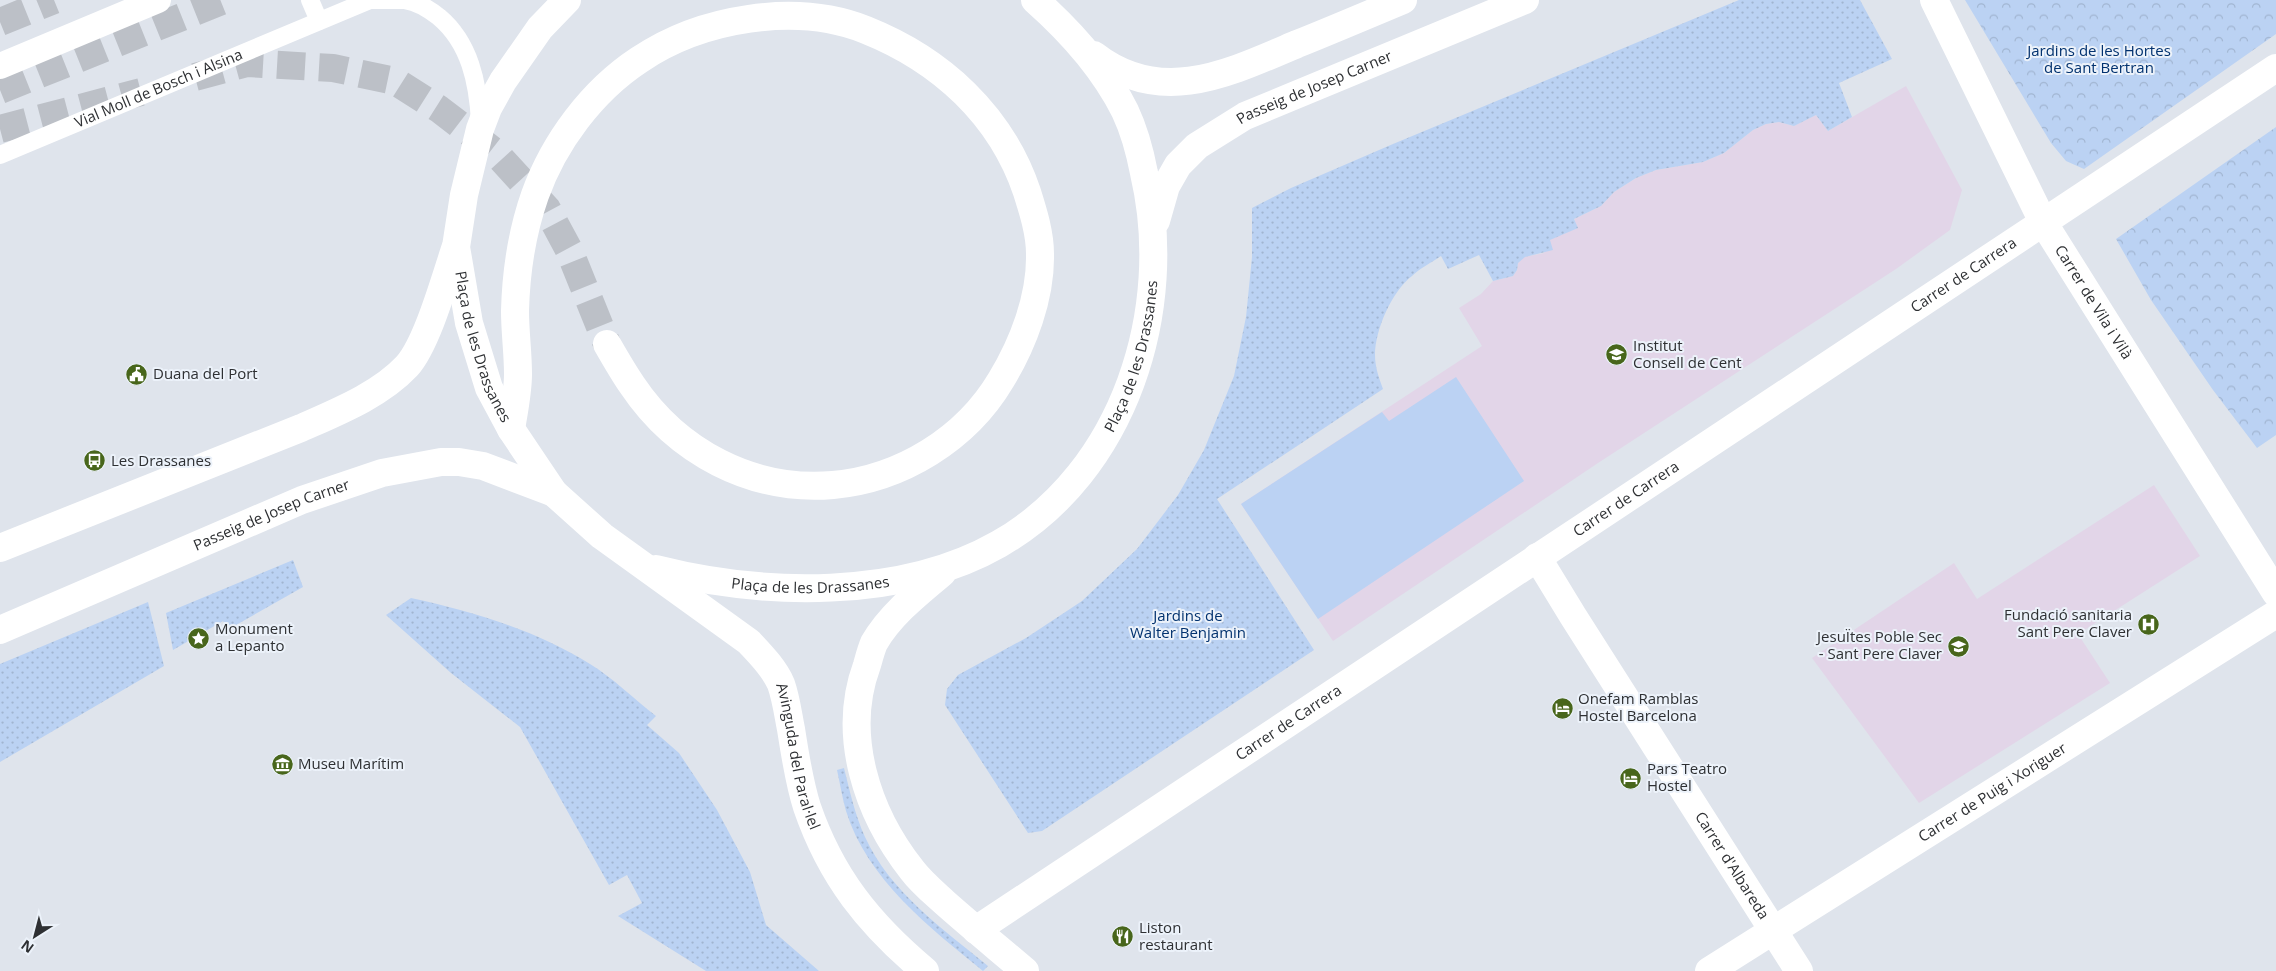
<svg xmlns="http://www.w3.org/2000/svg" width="2276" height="971" viewBox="0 0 2276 971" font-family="'Open Sans',sans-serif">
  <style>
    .education { fill: #e2d5e8 }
    .grass { fill: url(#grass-dots) }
    .park { fill: url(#park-crowns) }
    .pitch { fill: #bbd2f3 }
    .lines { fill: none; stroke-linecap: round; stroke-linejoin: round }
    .trunk-tunnel { stroke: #bcc0c7; stroke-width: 28; stroke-dasharray: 28 14; stroke-linecap: butt }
    .service { stroke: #fff; stroke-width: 18 }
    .pedestrian { stroke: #fff; stroke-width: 26 }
    .minor { stroke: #fff; stroke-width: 28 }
    .secondary { stroke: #fff; stroke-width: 28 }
    .trunk { stroke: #fff; stroke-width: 28 }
    .labels { text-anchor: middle; stroke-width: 4; stroke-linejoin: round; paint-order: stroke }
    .park-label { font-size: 15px; fill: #02326f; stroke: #ecf2fa }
    .street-label { font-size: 15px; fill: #2e3033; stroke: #ecf2fa }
    .poi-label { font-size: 15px; fill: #2e3033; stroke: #ecf2fa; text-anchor: start }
  </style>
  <defs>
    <pattern id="grass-dots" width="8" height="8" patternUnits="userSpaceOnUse" patternTransform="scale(1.25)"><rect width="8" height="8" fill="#bbd2f3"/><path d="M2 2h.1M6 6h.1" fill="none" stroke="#a1b5d1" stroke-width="1.8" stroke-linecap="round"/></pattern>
    <pattern id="park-crowns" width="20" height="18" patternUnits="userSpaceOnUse" patternTransform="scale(1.25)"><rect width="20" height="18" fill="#bbd2f3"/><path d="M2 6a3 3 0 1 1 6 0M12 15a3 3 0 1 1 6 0" fill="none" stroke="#a1b5d1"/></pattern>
  </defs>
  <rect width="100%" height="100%" fill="#dfe4ec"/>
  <path class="education" d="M1906,86l56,104 -12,40 -54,39 -298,194 -265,178 -92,-137 241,-158 -23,-38 22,-14 12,-13 20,-5 4,-6 1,-7 6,-6 20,-4 5,-13 28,-12 -3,-9 27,-13 13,-14 22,-14 20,-8 47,-8 21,-9 29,-23 13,-6 13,-2 15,4 22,-11 12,16z
    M2154,485l46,71 -122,78 32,49 -191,120 -107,-145 142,-95 23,36z"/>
  <path class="grass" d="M1739,0h121l32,59 -53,24 13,34 -24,14 -12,-16 -22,11 -15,-4 -13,2 -13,6 -29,23 -21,9 -47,8 -20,8 -22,14 -13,14 -27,13 4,9 -28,12 3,10 -28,7 -7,6 -1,7 -4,6 -20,5 -14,-26 -31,14 -7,-13c-10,7 -21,12 -29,20 -20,15 -37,54 -37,79 0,12 4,23 8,34l-166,110 97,151 -272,181 -14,2 -83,-128 2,-16 11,-14 68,-37 56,-37 55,-52 41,-54 26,-45 30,-74 12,-59 6,-60v-49l39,-20 102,-44z
    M293,560l10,27 -74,42 -6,-8 -50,29 -7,-37z
    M411,598c63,14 124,32 179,66 23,14 44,35 66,52l-9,9 32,28 38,57 33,62 16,53 53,46h-113l-88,-55 24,-13 -15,-28 -18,10 -89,-158 -69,-54 -65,-58z
    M148,602l16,64 -164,96v-98z
    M844,768c6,24 11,47 21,69 25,55 78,92 123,129l-5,5c-53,-43 -116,-92 -137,-160 -4,-14 -6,-28 -9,-41z"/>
  <path class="park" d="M1965,0h311v34l-192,135 -18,-8 -15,-18z
    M2276,127v308l-19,13 -44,-58 -62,-90 -35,-61z"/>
  <path class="pitch" d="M1456,377l68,104 -206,138 -77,-115 141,-92 7,9z"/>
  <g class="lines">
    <path class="trunk-tunnel" d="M0,22l54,-22
      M195,77l52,-14 86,5 62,13 44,28 56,43 52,57 22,41 38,94
      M0,90l224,-90
      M0,129l141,-37"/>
    <g class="service">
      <path d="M310,0l9,21"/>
      <path d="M370,0c12,0 24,0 35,0 13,2 24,9 34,17 31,26 39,66 41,105"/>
      <path id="s1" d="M0,155l370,-155"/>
    </g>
    <path class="pedestrian" d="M0,66l158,-66"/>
    <g class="minor">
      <path id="s2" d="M1934,0l109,222 233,371"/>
      <path id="s3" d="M1537,557l36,59 226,355"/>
      <path id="s4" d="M976,930l1300,-862"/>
      <path id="s5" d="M1709,971l567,-357"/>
    </g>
    <g class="secondary">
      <path id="s6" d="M567,0l-27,28 -37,53 -15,27 -8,21 -16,66 -8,52 13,76 20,65 22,41 43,64 48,43 147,106c12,13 25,26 32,42 5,14 7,30 10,45 4,26 8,53 16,78 24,70 62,117 118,164"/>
      <path d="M1094,55c67,52 135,18 203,-11 35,-14 70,-29 106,-44"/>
      <path id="s7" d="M1156,221l10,-35 12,-21 19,-19 48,-30 280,-116"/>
      <path d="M0,548l301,-120c36,-16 79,-33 106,-62 20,-22 38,-87 48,-117"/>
      <path id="s8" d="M656,569c107,27 245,31 343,-25 126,-72 177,-235 145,-371 -4,-21 -10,-43 -19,-62 -21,-42 -55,-80 -90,-111"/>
      <path d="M942,573c-24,20 -52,42 -68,70 -3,7 -5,15 -7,22 -26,70 0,148 45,205 9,12 21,22 32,32 27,24 54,46 81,69"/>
      <path id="s9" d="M0,630l302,-130 80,-27 59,-11h18l24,4 71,27"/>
    </g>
    <path class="trunk" d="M511,429c3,-18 7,-37 7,-55 0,-21 -3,-42 -3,-63 1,-39 7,-79 20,-116 19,-53 57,-104 104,-135 62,-42 157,-58 227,-30 75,30 135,85 161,162 6,19 13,41 13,62 1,43 -17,90 -39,126 -35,59 -100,99 -168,105 -81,7 -156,-33 -201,-100 -9,-13 -17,-27 -25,-41"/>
  </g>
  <defs>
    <symbol id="school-disc" viewBox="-11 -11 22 22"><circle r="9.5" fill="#48661b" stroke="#ecf2fa"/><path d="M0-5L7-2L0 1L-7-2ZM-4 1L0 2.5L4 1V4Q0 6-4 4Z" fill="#fff"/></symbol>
    <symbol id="civic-disc" viewBox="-11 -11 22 22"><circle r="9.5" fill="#48661b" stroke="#ecf2fa"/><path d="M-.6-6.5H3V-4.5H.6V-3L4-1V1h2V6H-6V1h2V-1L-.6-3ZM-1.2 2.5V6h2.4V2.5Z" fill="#fff"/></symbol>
    <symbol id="bus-disc" viewBox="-11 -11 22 22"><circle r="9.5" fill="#48661b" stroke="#ecf2fa"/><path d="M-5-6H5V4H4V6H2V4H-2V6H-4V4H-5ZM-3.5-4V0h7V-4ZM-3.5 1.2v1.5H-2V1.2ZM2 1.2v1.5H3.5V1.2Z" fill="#fff"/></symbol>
    <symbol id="hospital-disc" viewBox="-11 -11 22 22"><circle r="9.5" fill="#48661b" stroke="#ecf2fa"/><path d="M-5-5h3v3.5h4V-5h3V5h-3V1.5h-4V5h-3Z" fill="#fff"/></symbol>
    <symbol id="sight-disc" viewBox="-11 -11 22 22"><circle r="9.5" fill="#48661b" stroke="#ecf2fa"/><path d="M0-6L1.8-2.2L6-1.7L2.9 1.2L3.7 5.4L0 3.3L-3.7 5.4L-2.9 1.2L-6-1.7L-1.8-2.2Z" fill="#fff"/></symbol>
    <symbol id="hotel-disc" viewBox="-11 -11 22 22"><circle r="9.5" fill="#48661b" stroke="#ecf2fa"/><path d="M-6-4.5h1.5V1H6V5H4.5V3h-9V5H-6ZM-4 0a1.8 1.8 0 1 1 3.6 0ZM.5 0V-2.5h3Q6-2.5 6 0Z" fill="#fff"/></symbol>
    <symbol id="museum-disc" viewBox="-11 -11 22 22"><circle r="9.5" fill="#48661b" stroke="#ecf2fa"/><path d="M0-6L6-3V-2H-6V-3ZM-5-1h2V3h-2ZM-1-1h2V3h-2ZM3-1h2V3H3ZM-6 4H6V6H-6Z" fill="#fff"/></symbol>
    <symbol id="restaurant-disc" viewBox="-11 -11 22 22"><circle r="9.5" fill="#48661b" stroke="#ecf2fa"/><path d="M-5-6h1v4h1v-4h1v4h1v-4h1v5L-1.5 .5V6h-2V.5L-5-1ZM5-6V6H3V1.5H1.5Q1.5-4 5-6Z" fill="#fff"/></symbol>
  </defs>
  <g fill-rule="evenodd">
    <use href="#school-disc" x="1604" y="342" width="25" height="25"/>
    <use href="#civic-disc" x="124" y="362" width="25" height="25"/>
    <use href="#bus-disc" x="82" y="448" width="25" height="25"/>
    <use href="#hospital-disc" x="2136" y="612" width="25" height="25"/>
    <use href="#sight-disc" x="186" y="626" width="25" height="25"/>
    <use href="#school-disc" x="1946" y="634" width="25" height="25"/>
    <use href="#hotel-disc" x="1550" y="696" width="25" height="25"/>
    <use href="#museum-disc" x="270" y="752" width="25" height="25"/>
    <use href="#hotel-disc" x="1618" y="766" width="25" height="25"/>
    <use href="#restaurant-disc" x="1110" y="924" width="25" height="25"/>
  </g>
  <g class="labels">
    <g class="park-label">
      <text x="2099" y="56">Jardins de les Hortes<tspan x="2099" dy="17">de Sant Bertran</tspan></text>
      <text x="1188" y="621">Jardins de<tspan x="1188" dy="17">Walter Benjamin</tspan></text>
    </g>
    <g class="street-label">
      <text dy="5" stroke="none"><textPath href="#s1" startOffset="172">Vial Moll de Bosch i Alsina</textPath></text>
      <text dy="5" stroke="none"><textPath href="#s7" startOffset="219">Passeig de Josep Carner</textPath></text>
      <text dy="5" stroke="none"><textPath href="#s4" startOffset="1185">Carrer de Carrera</textPath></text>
      <text dy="5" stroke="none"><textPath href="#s2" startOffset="342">Carrer de Vila i Vilà</textPath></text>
      <text dy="5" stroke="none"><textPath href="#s6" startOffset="381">Plaça de les Drassanes</textPath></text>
      <text dy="5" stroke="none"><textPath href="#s8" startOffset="590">Plaça de les Drassanes</textPath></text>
      <text dy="5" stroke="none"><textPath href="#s4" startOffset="780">Carrer de Carrera</textPath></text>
      <text dy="5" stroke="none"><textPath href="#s9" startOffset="295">Passeig de Josep Carner</textPath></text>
      <text dy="5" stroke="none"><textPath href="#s8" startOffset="156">Plaça de les Drassanes</textPath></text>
      <text dy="5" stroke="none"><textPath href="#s4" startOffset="375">Carrer de Carrera</textPath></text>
      <text dy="5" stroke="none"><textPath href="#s6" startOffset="919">Avinguda del Paral·lel</textPath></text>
      <text dy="5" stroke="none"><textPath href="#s5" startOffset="335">Carrer de Puig i Xoriguer</textPath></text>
      <text dy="5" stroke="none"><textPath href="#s3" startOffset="365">Carrer d'Albareda</textPath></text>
    </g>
    <g class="poi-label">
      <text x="1633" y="351">Institut<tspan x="1633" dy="17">Consell de Cent</tspan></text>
      <text x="153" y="379">Duana del Port</text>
      <text x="111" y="466">Les Drassanes</text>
      <text x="2132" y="620" text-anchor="end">Fundació sanitaria<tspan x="2132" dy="17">Sant Pere Claver</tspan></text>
      <text x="215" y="634">Monument<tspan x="215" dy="17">a Lepanto</tspan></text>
      <text x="1942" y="642" text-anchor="end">JesuÏtes Poble Sec<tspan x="1942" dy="17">- Sant Pere Claver</tspan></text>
      <text x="1578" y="704">Onefam Ramblas<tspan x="1578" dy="17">Hostel Barcelona</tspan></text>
      <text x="298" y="769">Museu Marítim</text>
      <text x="1647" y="774">Pars Teatro<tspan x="1647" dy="17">Hostel</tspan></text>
      <text x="1139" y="933">Liston<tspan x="1139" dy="17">restaurant</tspan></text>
    </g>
  </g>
  <g transform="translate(35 936) rotate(216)" stroke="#ecf2fa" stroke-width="4" paint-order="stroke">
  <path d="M0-4L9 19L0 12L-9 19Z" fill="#2e3033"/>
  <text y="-8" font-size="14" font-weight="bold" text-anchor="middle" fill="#2e3033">N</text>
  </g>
</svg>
